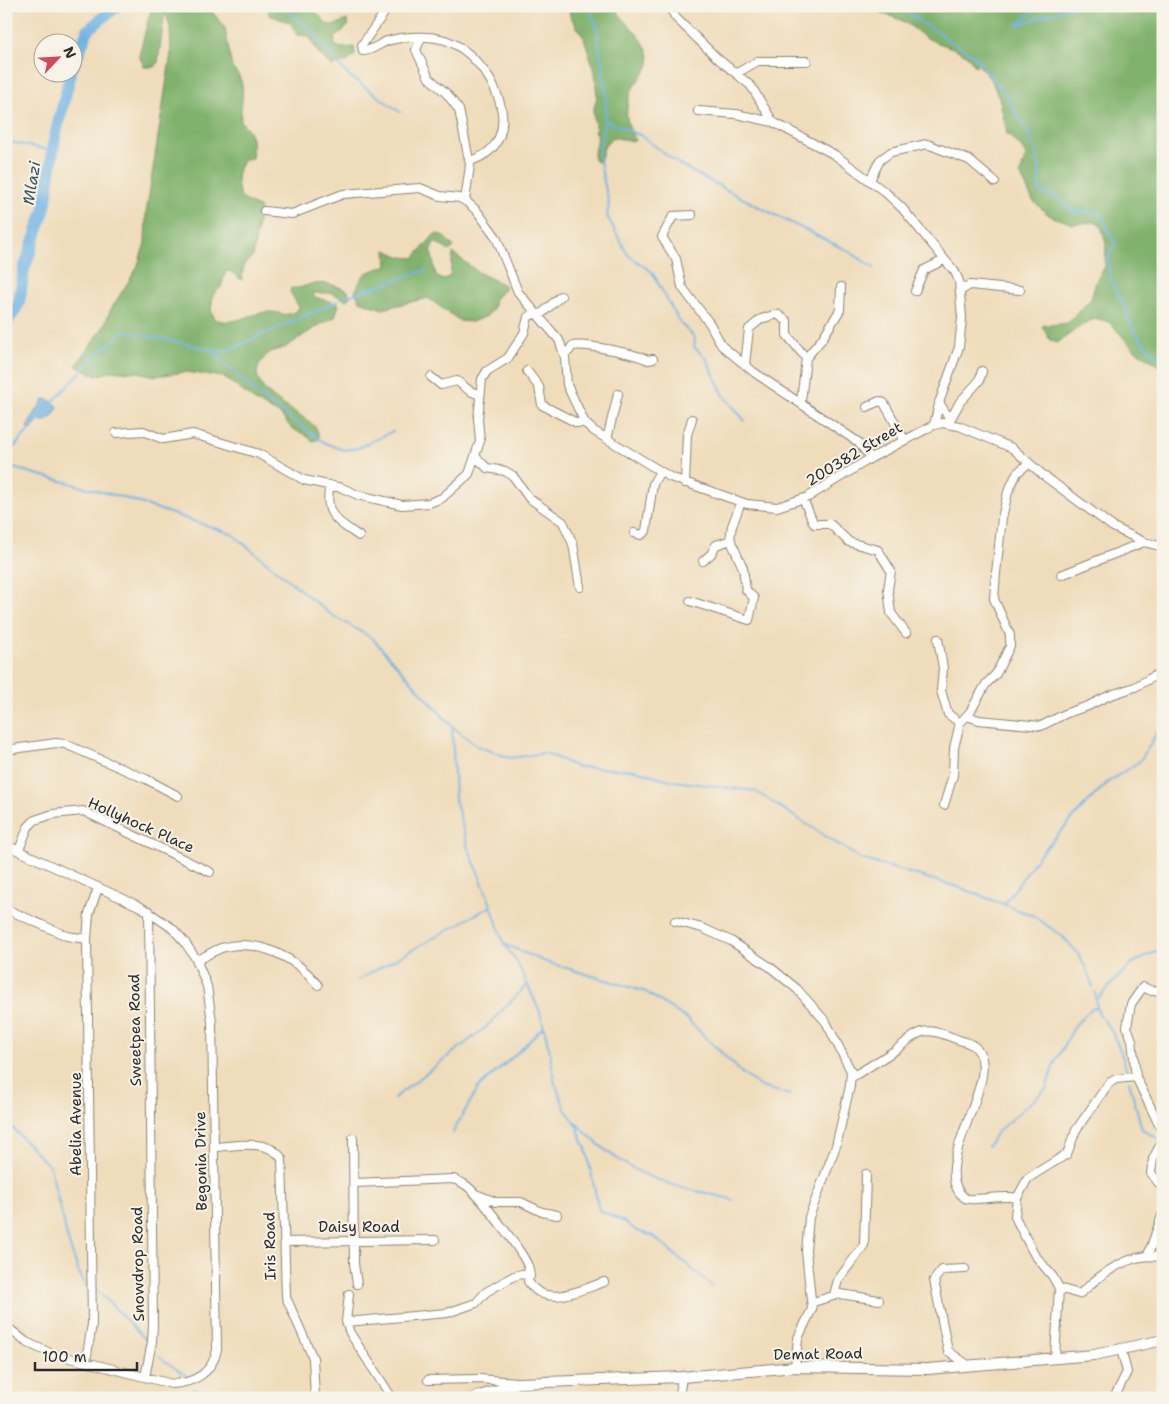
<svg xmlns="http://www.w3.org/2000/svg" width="1169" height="1404" viewBox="0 0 1169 1404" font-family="'Shantell Sans',sans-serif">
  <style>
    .forest { fill: #81b26d; stroke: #566e4c }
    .water { fill: #6fb3e4; stroke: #4d6f88 }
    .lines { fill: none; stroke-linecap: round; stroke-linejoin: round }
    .stream { stroke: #6fb3e4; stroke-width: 2 }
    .river { stroke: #6fb3e4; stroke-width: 12 }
    .minor-casing { stroke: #8d8472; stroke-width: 10 }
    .tertiary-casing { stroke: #8d8472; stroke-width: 12 }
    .minor { stroke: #fff; stroke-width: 8 }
    .tertiary { stroke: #fff; stroke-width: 10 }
    .labels { text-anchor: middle; stroke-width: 4; stroke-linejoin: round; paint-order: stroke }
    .street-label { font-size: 15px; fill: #2b2b2b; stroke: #f7f3e8 }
    .water-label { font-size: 16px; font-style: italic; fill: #3f5462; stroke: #f7f3e8 }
  </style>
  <rect width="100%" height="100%" fill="#f7f3e8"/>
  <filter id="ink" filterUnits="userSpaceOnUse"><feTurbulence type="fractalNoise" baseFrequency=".02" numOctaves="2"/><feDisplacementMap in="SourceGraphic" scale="10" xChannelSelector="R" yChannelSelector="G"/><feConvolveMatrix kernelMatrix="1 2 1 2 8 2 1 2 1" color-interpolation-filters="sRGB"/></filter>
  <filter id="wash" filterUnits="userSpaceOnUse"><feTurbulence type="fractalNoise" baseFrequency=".0096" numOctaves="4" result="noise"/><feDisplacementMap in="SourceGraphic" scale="20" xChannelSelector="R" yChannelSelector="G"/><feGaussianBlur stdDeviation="1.12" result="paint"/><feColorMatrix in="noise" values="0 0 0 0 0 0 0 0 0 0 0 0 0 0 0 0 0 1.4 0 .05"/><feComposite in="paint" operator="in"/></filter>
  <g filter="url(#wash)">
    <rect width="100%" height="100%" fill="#efdcba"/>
    <path class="forest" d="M152,6h59l2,7 12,15 7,40c18,15 7,35 9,54 13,11 12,20 11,36l-8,2c-9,11 -8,25 -3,38l19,10 -7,48 -9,8 -2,16 -11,-8 -5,-1 -5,16 -8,8 -2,16 4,8c20,8 35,-7 55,-7 14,0 11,6 27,-1l2,-4 -9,-15 1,-4c9,1 13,-2 20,-4 14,-2 25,1 37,7l2,6 -4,3 -14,-7h-19l1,4 25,7 -4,13c-18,8 -32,19 -49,30 -5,3 -14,3 -18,7 -38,34 36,57 48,74 2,3 2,8 3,11l-6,2 -9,-7 -12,-5 -11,-14 -26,-14 -31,-24 -39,-5 -29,4 -17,-4 -27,-1 -16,5 -20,-10 28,-40 6,-15 27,-43 8,-25 1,-29 25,-161 -1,-26 -5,-16 -7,51 -3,5h-11l-5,-12z
      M268,6h21l6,5 15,-5 18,19h7l12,-5 2,5 -14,13 -1,6 6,4 14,-1 1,8 -7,6 -17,5 -12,-12 -10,-18 -12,-1 -6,-12 -22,-8z
      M569,6h49v7c10,12 28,27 31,43 3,12 -9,21 -15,30 -10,18 -10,38 2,54l-5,1 -18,-4 -9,10 -4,15 -5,-1 -2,-6 4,-14 -4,-30 4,-14 -2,-25 -11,-34 -14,-22z
      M871,6h292v362l-29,-19 -25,-27 -11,-3 -10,2 -31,22 -7,-3 -8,-14 26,-3 23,-24 6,-20 8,-12 1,-23 -5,-18 -4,-4 -24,2 -23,-8 -17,-15 -13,-27 6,-19 -5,-8 -14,-13 -7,-33 -8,-20 -14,-17 -3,2c-11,-19 -28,-18 -46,-27 -8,-4 -15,-11 -23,-16 -11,-7 -24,-8 -35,-17z
      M435,234l7,1 12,12 -5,4 -12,-8h-4l-2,8 5,25 7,4 7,-4 3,-23 25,19 26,13 1,3 -10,11 -2,10 -6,7 -15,6 -12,-1 -32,-23 -46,11 -22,-8 -5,-9c11,-25 10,-17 32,-27l-1,-15 15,7 13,1z"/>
    <path class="water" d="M47,399l10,6 1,3c-5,8 -9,15 -19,13l-9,10 -3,-4 16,-27z"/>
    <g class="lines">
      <path class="stream" d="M283,6l25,22 40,47 52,37
        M588,6l8,18 10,69 -1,28 -6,27 2,20 8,36 -2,12 21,39 24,17 28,51 15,15 -1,9 12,11 18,38 21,25
        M896,6l77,49 31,37 30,52 5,20v28l18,5 14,13 7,3 4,-2 18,3 3,3 12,28 -7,10c0,24 4,30 16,50 2,4 2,7 3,11 8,19 20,33 36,46
        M1018,24l21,-18
        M1017,25l57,-19
        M605,121l35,14 40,30 79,42 91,45 24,16
        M6,141l47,10
        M345,297l81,-27
        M209,350l58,52 58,41 19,7 14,-2 35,-17
        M53,402l44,-48 28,-23 99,21 114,-51
        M6,456l24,-27
        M6,466l119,32 107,36 98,80 42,24 80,88 25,20 33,12 36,-5 31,14 58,3 38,11 82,10 106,68 97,28 76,29 29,21 14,15 8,14 8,21
        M452,726l3,73 13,48 23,58 13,39 13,18 23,50 10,40 4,28 11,29 10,13 11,27 13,61 26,12 12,9 16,5 59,50
        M1004,904l37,-51 46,-50 21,-21 32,-21 23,-38
        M504,944l42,18 100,30 41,27 56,55 18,13 29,8
        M358,980l133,-74
        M1095,992l3,20 14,20 9,20 7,23
        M1098,998l33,-34 32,-16
        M1129,1081l13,48 18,11
        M394,1098l90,-69 43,-44
        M6,1121l44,46 18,74 12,35 5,9
        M577,1124c29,30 56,49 96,61 20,6 41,9 60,15
        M453,1132l25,-44 38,-34 27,-27
        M988,1146l10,-15 48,-42 8,-25 22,-40 16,-16 5,-1
        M96,1289l50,51
        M159,1357l31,21
        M193,1389l28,9"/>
      <path class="river" d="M72,69l16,-39 29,-24
        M6,324l13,-21 5,-34 21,-61 10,-71 16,-65"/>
    </g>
  </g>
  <g filter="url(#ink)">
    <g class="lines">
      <defs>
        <path id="minor" d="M389,6l-27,39 1,6c9,0 16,-7 24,-10 17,-5 41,-6 58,-1 46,15 89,102 25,121
          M669,6l7,12 40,39 35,29 22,36 62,33 50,37 17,16 53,64 4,9 3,37 -3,29 -19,53 -6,25
          M421,38l-5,12 13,28 18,16 12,16 11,55 -5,36
          M737,73l21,-12h49
          M698,111l38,3 37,8
          M870,180l10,-20 11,-8 36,-8 42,16 26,22
          M264,211l28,3 51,-20 77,-6 20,8 20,2 7,4 10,9 19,26 22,55 41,48 6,17 2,28 18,38 9,8 76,46 77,27 30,3 31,-10 63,-39 63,-33 8,-2 17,3 53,22 31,27 70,52 31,15 19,5
          M692,215l-19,1 -11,21 14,22 6,28 28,37 12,22 33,27 103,69 13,16
          M915,291l9,-21 20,-10
          M960,291l10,-6 50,5
          M539,316l22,-20
          M564,353l5,-2 3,-5c13,-3 64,8 76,14l5,-1
          M745,365l4,-36 12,-10 16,-5 10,7v14l19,23
          M527,371l12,16 3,18 35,18h8
          M431,377l10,8 16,-4 13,10 10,4
          M801,402l5,-44 16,-19 18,-29 1,-23
          M939,402l11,18 -1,4
          M867,407l12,-6 5,2 20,36
          M950,420l10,-18 19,-21 3,-10
          M116,433l27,-2 20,8 30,-5 66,20 45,26 38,8 16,7 44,10 27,-2 13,-5 27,-24 11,-33 -2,-22 4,-40 5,-8 21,-13 16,-25 4,-16 8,-4
          M607,439l11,-45
          M475,456l12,12 18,3 8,5 16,22 34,24 10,22 7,43
          M685,483l2,-48 5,-16
          M330,485c-7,30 7,36 29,51
          M803,499l11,25h16l19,18 29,8 13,21 -3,18 3,24 15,20
          M634,533l7,2 5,-4 7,-47 7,-13
          M703,561l8,-7 5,-9 15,-5
          M1061,575l83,-33
          M690,601l59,19 5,-22 -8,-8 -3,-22 -13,-29 2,-13 9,-24
          M938,639l5,29 -2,23 7,23 12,9
          M967,716l12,4 62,6 26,-13 21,-7 20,-10 27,-9 28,-16
          M6,750l50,-7 9,1 81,35 32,17
          M944,805l9,-30 1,-27 6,-25 10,-11 16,-28 10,-10 14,-28v-11l-16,-36 2,-26 6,-55 6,-26 9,-19 12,-10
          M6,845l135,62 31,21 12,13 12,18 11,27 5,36 5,328c-5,23 -23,33 -45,34l-122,-31 -24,-11 -20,-16
          M19,850l9,-23 7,-7 18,-6 30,-3 127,61
          M6,909l61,27 20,3
          M675,921l27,7 29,13 39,26 27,22 29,33 25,49 -1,15 -14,60 -27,71 -3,34 6,58 -14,29 -3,29
          M197,961c9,-5 18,-12 28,-14 34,-8 72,11 93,38
          M1163,990l-11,1 -9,-4 -12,17 -4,23 5,13 4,37 27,56
          M852,1077c15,-9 30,-18 45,-28 8,-6 16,-14 25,-17 12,-3 26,4 37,8 6,2 13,3 17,8 30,29 -51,121 -11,150 6,4 41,-4 52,0l-2,18 2,5 17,33 19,23 6,11 -4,70
          M353,1138l1,126 3,20
          M1163,1139l-10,20 -2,14 10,13 2,7
          M215,1147c21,-1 54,-9 67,12l4,138 27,61 2,40
          M354,1183l99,-4c5,2 9,3 14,7 13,10 55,65 61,80 2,5 2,10 0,15 16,28 52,9 76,1
          M478,1195l18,7h25l21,10 15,3
          M1017,1198l11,-20 39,-24 9,-24 33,-47 7,-4 20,-2
          M284,1242l151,-2
          M1148,1255l15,-42
          M965,1269l-23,1 -8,10 14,71 20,14
          M1059,1288l20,6c7,-4 12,-11 18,-15 18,-14 40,-26 62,-22
          M349,1294l-3,28 4,11 42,65
          M834,1295l4,-15 26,-35 2,-71
          M813,1302l27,-8 39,6
          M346,1322l101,-9 29,-10 10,-11 28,-16 8,-2 8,2
          M86,1361l6,-37 -5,-385 2,-25 9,-26
          M145,1377l7,-35 1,-17 -4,-414
          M428,1380l51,-1 38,3
          M679,1398l3,-21
          M1114,1398l13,-26 -6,-23"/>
        <path id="tertiary" d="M474,1398l45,-15 163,-6 113,-10 133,2 166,-14 69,-15"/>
      </defs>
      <use href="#minor" class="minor-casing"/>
      <use href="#tertiary" class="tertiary-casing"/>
      <use href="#minor" class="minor"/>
      <use href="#tertiary" class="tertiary"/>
    </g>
  </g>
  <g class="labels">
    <g class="street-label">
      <text transform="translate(854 454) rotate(-31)" y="5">200382 Street</text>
      <text transform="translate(141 825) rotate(24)" y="5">Hollyhock Place</text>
      <text transform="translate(135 1030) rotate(-91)" y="5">Sweetpea Road</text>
      <text transform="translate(76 1124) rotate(-90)" y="5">Abelia Avenue</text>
      <text transform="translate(201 1161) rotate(-91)" y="5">Begonia Drive</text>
      <text x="359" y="1232">Daisy Road</text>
      <text transform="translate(270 1246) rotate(-91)" y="5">Iris Road</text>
      <text transform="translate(138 1264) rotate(-91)" y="5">Snowdrop Road</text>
      <text transform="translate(818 1354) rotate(-1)" y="5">Demat Road</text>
    </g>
    <g class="water-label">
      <text transform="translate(31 183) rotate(-81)" y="6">Mlazi</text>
    </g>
  </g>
  <rect width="1169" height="1404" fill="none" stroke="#f7f3e8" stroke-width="25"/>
  <g transform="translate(58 58) rotate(65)"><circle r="24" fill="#f7f3e8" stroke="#a5a39c"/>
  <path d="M0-4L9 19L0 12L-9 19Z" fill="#d1495b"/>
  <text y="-8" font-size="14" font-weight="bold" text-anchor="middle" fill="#2b2b2b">N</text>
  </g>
  <path d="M35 1362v8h102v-8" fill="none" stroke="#2b2b2b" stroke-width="2.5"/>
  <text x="42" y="1362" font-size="15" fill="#2b2b2b" stroke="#f7f3e8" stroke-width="4" paint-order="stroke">100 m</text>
</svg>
